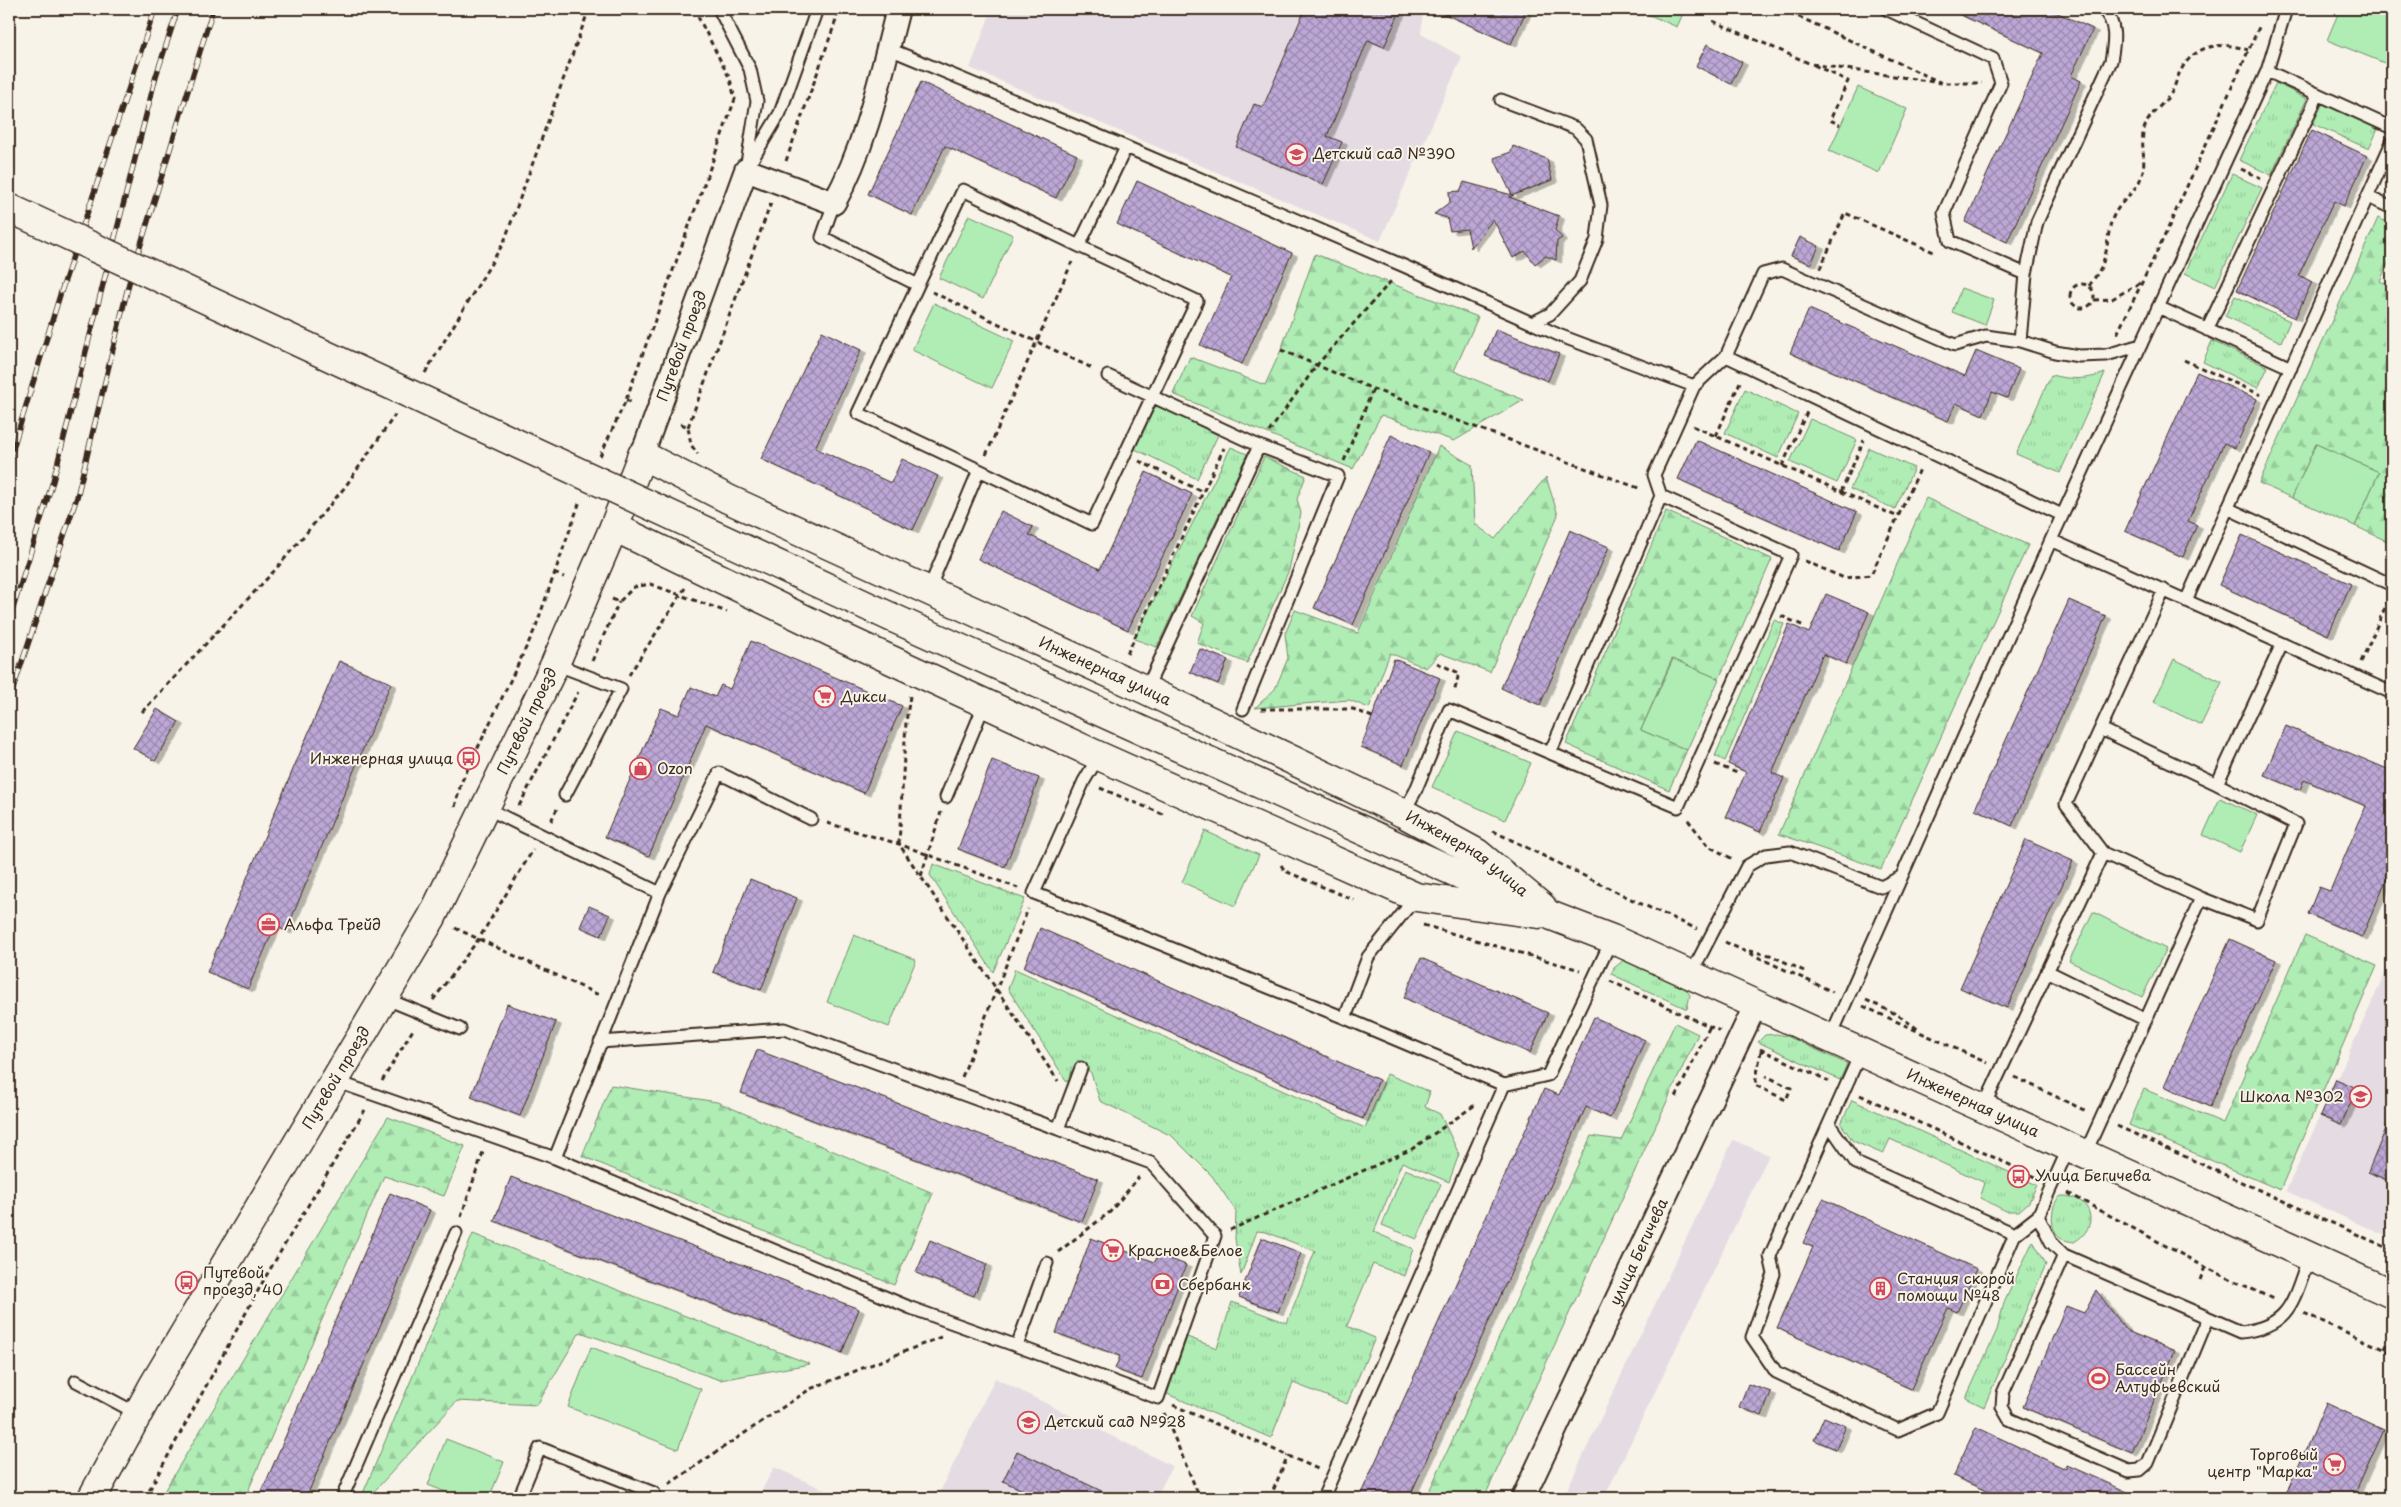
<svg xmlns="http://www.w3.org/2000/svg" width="2401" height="1507" viewBox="0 0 2401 1507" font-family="'Playpen Sans',sans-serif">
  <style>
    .built { fill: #e5dce3 }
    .grass { fill: url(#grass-tufts); stroke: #758c6a }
    .forest { fill: url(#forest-firs); stroke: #758c6a }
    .park { fill: #afedb5; stroke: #758c6a }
    .building { fill: url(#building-cross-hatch); stroke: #3b2a1e; filter: url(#shadow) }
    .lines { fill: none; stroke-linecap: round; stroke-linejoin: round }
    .service-casing { stroke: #3b2a1e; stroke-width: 15 }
    .minor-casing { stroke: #3b2a1e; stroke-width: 26 }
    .tertiary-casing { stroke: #3b2a1e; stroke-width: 31 }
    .secondary-casing { stroke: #3b2a1e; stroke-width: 31 }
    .path { stroke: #3b2a1e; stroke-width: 3; stroke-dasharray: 5 4; stroke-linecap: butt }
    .service { stroke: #f7f3e8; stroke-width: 11 }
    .minor { stroke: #f7f3e8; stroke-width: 22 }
    .tertiary { stroke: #f7f3e8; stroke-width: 28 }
    .secondary { stroke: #f7f3e8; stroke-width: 28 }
    .rail-casing { stroke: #3b2a1e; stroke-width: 5.5 }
    .rail { stroke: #f7f3e8; stroke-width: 4; stroke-dasharray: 11; stroke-linecap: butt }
    .secondary-bridge-casing { stroke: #3b2a1e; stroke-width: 31; stroke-linecap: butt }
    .secondary-bridge { stroke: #f7f3e8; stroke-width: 28 }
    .labels { text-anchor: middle; stroke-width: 4; stroke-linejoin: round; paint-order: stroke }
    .poi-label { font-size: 15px; fill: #3b2a1e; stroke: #f7f3e8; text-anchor: start }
    .street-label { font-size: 15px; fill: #3b2a1e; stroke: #f7f3e8 }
  </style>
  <defs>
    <pattern id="grass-tufts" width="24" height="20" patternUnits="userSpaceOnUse" patternTransform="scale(1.25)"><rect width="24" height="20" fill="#afedb5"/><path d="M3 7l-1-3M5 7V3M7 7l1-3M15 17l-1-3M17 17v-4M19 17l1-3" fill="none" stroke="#97cb9b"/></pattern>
    <pattern id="forest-firs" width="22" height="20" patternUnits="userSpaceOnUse" patternTransform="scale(1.25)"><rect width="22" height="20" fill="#afedb5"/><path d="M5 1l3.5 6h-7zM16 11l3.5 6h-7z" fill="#97cb9b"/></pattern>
    <pattern id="building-cross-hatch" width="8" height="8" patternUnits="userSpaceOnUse" patternTransform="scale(1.25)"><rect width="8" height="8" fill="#bca7d6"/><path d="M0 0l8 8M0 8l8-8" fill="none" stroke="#9a88ad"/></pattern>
    <filter id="shadow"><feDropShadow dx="5.5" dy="3" stdDeviation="0" flood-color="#0004"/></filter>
  </defs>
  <rect width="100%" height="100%" fill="#f7f3e8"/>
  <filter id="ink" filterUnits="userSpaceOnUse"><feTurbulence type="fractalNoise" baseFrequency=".02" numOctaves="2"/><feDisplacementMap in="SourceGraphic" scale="10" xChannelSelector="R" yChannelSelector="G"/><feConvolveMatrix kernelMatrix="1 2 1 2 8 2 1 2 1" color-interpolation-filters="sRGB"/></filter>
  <g filter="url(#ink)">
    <path class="built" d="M992,9h431l-2,25 41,23 -82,184 -410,-173z
      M2392,958v281l-106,-48z
      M1733,1140l36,15 -165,343h-41z
      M995,1378l177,88 -16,32h-219z
      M774,1467l69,31h-85z"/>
    <path class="grass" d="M2276,83l31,16 -36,76 -32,-15z
      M2323,103l55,26 -9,20 -56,-25z
      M2232,174l30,14 -47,99 -30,-14z
      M2235,296l55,25 -9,21 -56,-26z
      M2212,341l56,26 -10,21 -55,-26z
      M2105,373l-45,100 -44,-19 35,-79c19,5 36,5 54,-2z
      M1745,389l53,25 -20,44 -53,-25z
      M1156,405l62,30 -21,44 -62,-30z
      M1231,447l16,7 -90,193 -23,-8z
      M1869,448l45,20 -19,41 -45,-20z
      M1774,620l10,4 -59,137 -10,-5z
      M933,864l92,35 -32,73 -63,-97z
      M1624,960l60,26 6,9 -3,14 -76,-35 3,-6z
      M1015,969l350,159 22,-54 43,18 -5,15 15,7 19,40 -10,28 -47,-20 -28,70 39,17 -9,27 -31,-12 -26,62 28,12 -28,66 -54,-21 -22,55 -104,-44 20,-57 30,11 15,-46 55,21 28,-72 -49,-19 -9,-1 -16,44 -6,-36 1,-28 -24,-35 -40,-40 -72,-35 -9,-28 -13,-13 -11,22 -59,-93z
      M1776,1034l11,2 60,28 -7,16 -82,-38 7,-7z
      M1852,1100l185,85 -8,17 -10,9h-13l-26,-13 5,-15 -95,-44 -7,15 -30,-13 -12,-17z
      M2061,1196c31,-1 40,31 13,46 -6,-1 -14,-2 -18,-8 -6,-10 -5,-32 5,-38z
      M2033,1241l13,23 -62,143 -18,-9 31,-68 7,-27z"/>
    <path class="forest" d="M2378,218l14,6v31l-12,26 12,6 -1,256 -36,-17 24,-54 -63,-28 -24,54 -33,-15z
      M1315,254l163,63 -24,54 70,29 -70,41 -73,-26 -28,54 -180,-75 17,-37 75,28 16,-35z
      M1439,446l33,19 3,59 20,15 51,-62 12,38 -68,157 -50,-19 -14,15 -36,-15 -21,55 -20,-8 -94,8 20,-19 13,-31 -3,-24 10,-24 63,23z
      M1264,457l42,19 -9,23 4,14 -12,57 -42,93 -50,-20 7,-20 -12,-7z
      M1926,498l102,47 -147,324 -102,-35z
      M1666,511l106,48 -53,120 -47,-20 -31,71 46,20 -18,40 -103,-46z
      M2305,935l72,31 -97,224 -151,-65 15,-36 79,34z
      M1675,1023l23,11 -214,464h-58l165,-362 30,4z
      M611,1085l106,17 216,91 -39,92 -312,-129z
      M388,1117l77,29 -21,50 -60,-20 -139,322h-85z
      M473,1234l337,130 -90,16 -140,-48 -43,73 -80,-4 -89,97h-7z"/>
    <path class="park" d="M1636,9h49l-8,18z
      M2340,9h52v57l-65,-26z
      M1858,87l49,22 -28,64 -50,-22z
      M969,215l44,20 -30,64 -44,-21z
      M1961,288l33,12 -9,25 -33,-13z
      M934,303l80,38 -22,47 -80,-38z
      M1810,419l47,21 -20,43 -47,-21z
      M2316,444l63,28 -24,54 -63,-28z
      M1673,659l46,20 -32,71 -46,-20z
      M2174,659l48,23 -21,43 -47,-23z
      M1458,731l73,32 -26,57 -73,-33z
      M2220,798l37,17 -17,37 -37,-17z
      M1205,831l54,24 -24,51 -53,-24z
      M2093,912l73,37 -24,48 -73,-36z
      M854,935l62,25 -27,67 -62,-25z
      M1405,1169l36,15 -24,55 -35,-14z
      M591,1347l110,42 -23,60 -110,-42z
      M446,1439l58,23 -15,36h-28l-33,-13z"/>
    <path class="building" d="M1305,9h96l-17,38 -16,-7 -41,96 15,6 -19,42 -87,-37 18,-43 9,3z
      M1434,9h93l-16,35z
      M1948,9h101l44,20 -22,47 10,5 -74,161 -42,-20 78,-169z
      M1707,44l35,18 -11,22 -35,-18z
      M921,82l156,73 -21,43 -111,-52 -33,69 -44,-21z
      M2312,130l55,26 -23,50 -10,-5 -35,74 13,7 -17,36 -58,-28z
      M1513,146l34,13 5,21 -43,17 50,19 -4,14 7,8 -5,3 -1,19 -10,-4 -11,8 -10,-13 -12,7 -20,-39 -22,29 -4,-19 -17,2 -3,-13 -13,-4 16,-12 -1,-10 11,-1 4,-9 48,13 -18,-37 17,-6z
      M1137,181l155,72 -50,111 -42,-19 31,-68 -114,-53z
      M1800,237l19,9 -8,18 -20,-8z
      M1809,309l156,67 11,-25 43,18 -12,29 -15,-6 -9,23 -27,-12 -8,18 -158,-68z
      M1496,329l63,25 -11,27 -63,-25z
      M822,331l39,19 -46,98 76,35 11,-24 36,17 -25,54 -152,-71z
      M2197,372l60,27 -22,49 -11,-5 -36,78 9,4 -14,32 -58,-26z
      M1391,435l38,17 -76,173 -39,-17z
      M1696,440l161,72 -18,39 -161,-72z
      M1146,472l46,22 -64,136 -150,-71 23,-48 32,16 -4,8 71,34z
      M1570,530l39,17 -69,158 -39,-17z
      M2242,535l109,49 -23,51 -109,-50z
      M1826,594l43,18 -23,52 -23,-10 -51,119 12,5 -24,54 -34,-15 20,-45 -18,-8 61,-140 20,9z
      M2069,600l37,16 -94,210 -37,-17z
      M751,641l151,65 -38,87 -158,-69 -57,132 -44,-19 56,-129 18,7 12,-28 24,10 6,-12 9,4z
      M1200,649l28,11 -10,24 -28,-12z
      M1394,659l46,19 -37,87 -42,-18z
      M339,661l52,22 -105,248 -11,-5 -27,63 -41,-17z
      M157,709l22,13 -24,39 -22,-13z
      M2286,726l106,45v95l-30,71 -54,-23 11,-27 11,4 36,-85 -62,-26 -4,10 -36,-15z
      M992,760l47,18 -34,89 -47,-18z
      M2026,840l47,21 -66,147 -47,-20z
      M750,879l47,19 -36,92 -48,-18z
      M589,906l21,9 -9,21 -21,-9z
      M1040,928l339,152 -16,39 -339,-152z
      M2230,939l46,21 -66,147 -46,-21z
      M1421,958l127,55 -18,40 -126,-55z
      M507,1004l49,18 -36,94 -49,-19z
      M1594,1017l51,23 -35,78 -24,-11 -177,391h-50l185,-409 15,6z
      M757,1050l341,129 -16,43 -341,-129z
      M2336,1079l21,9 -16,37 -21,-9z
      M2392,1114v68l-24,-10z
      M511,1177l348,132 -17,44 -348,-132z
      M390,1193l40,17 -124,288h-47z
      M1823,1199l154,70 -20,43 -9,-4 -37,81 -134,-61 36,-81 -10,-4z
      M1091,1238l64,24 3,-8 28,11 -44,114 -27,-10 5,-13 -64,-23z
      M1262,1238l39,15 -23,59 -39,-15z
      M930,1240l57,24 -13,32 -58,-23z
      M2096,1290l31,41 48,20 -43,102 -109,-46 43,-101 18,7z
      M1748,1384l23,8 -9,24 -23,-9z
      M2326,1403l58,27 -31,68h-69z
      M1824,1417l22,9 -10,23 -22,-9z
      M1976,1427l90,42 1,-4 74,33h-139l-49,-22z
      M1017,1451l47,22 52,25h-76l-37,-17z"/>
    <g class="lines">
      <defs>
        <path id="service" d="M719,9l31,60 7,32 -10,62
          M1886,9l107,50 8,24 -57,130 6,28 76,33
          M887,48l239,99 278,119 157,70 133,50
          M2267,71l125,57
          M1501,100l74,28 11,11 15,66 -4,34 -17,42 -30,33 -18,9
          M746,170l34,-57 37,-104
          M2368,197l24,11
          M834,203l-12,34 96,48 45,-95 116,56
          M918,285l-60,128 121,57 -50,119
          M2158,307l133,61
          M2207,330l111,-235
          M2020,341l6,-67 11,-52 74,-161c3,-17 7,-39 -9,-52
          M1726,356l37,-82 19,-5 173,76 31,-9 34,5 35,11 24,4 27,-1 35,-10
          M1108,376l151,70
          M979,470l113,54 105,-223 -118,-55 47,-99
          M1661,496l-111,257 128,54 113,-252 -130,-59 -7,-21 40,-89 32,-30 336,159
          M2227,508l165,77
          M2051,540l341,153
          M2186,601l206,-459
          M555,664l66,25 -56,106
          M1146,690l113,-244 79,30 -95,233
          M2101,729l116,55
          M1099,756l-15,25 -50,112 311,125
          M946,797l39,-94
          M486,808l174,85 59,-120 92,46
          M1403,813l12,-21 34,-82 101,43
          M2103,853l98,45
          M2047,971l99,49
          M1691,974l56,-108 19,-11 24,-3 91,35 20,-10
          M384,998l76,31
          M1830,1038l221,-498 216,-469 19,-62
          M600,1042l184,-13 367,134 64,73 -57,162 -141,-52
          M1861,1052l-91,204 4,18 -22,63 24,35 122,58 39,-17 78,-179 23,-18
          M335,1081l220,77 105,-265
          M1504,1085l44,-10 64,-136
          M1983,1108l120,-255 -37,-49 98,-214
          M1829,1124l27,39 159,71
          M1058,1129l23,-61
          M2069,1147l-31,69 13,26 13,13 177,77c51,-6 52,-33 68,-75
          M2085,1154l116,-256 56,22 39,-96 -79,-40 65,-140
          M555,1158l356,150 106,38 30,-83
          M2064,1255l-61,138 -1,14 7,12 120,52 11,-1 8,-7 60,-145
          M76,1381l62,33
          M342,1498l114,-265
          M519,1498l21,-50 114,45 -2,5
          M1323,1498l181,-413 -159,-67 23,-61 48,-60"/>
        <g id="minor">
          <path id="s1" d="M642,455l104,-285 88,33c33,-59 47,-129 64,-194"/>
          <path id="s2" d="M1523,1498l233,-494"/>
        </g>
        <g id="tertiary">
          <path d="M614,527l219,106 266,123 317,141 123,17"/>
          <path id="s3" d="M92,1498l61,-112 279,-469 123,-253 59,-137 28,-72 86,44 418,191 257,123 74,40 65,54"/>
        </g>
        <g id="secondary">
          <path id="s4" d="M893,618l659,298 60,23 780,355"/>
        </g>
      </defs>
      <use href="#service" class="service-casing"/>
      <use href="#minor" class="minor-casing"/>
      <use href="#tertiary" class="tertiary-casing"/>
      <use href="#secondary" class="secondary-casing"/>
      <path class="path" d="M1782,9l160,74h40
        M1713,21l98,43 131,19
        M1814,65l34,16 -18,39 10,5
        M786,161l54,-152
        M2241,169l20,9
        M1820,269l25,-56 91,40
        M2070 296a12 12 0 1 1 24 0a12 12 0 1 1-24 0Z
        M2089,286c6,-9 12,-16 15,-27 5,-14 3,-30 10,-44 7,-14 21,-23 27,-37 6,-16 0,-30 2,-45 4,-18 16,-24 26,-37 6,-7 7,-17 11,-24 14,-28 41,-31 68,-22
        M932,292l162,77
        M2094,300l18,-1 29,-17
        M2117,334l48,-99 95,-210
        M1281,350l92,39 268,100
        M2184,360l77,35
        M425,373l79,-131 85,-233
        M626,400l5,2
        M681,424l7,3 3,18 7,9
        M1693,426l205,91
        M688,427l83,-224
        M1269,432l48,-67 75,-85
        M1716,436l24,-54
        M986,455l86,-193
        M600,456l26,-56 109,-301 -5,-20 -36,-70
        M1139,461l64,31 21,-44
        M1344,461l29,-72
        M1782,466l25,-54
        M1841,492l23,-52
        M1805,561l39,17 27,-3 50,-108
        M554,573l10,4
        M612,599l7,3 15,-15 16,-3 77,28
        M1781,616l23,10
        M1127,654l76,-162
        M592,661l27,-59
        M2361,662l27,-61
        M1437,663l22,10 -5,20
        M629,675l56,-87
        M910,696l-4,26 -7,122 159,237
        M1261,709h92l19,8
        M142,712l133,-142 70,-83 50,-72
        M1715,764l22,9
        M1100,788l65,27
        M519,806l59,-114
        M455,807l6,-24 74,-154 45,-128
        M1688,820l20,26 25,13
        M551,821l6,-12
        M827,823l72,21 119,44
        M1493,831l142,70 62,28
        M1281,865l4,6 69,29
        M921,876l20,-64
        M1423,925l157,45
        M455,928l146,68
        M1725,942l108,50
        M1749,951l21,4 34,16
        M1610,981l110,50
        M433,1000l45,-60 55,-90
        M1866,1000l32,15 21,15
        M1863,1006l124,57
        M1760,1049l69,32
        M1761,1051l-6,34 31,15 5,-12 -25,-12
        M962,1077l66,-168
        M2015,1077l71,34
        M382,1081l32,-53
        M1860,1095l178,83
        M1676,1097l34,-71
        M2117,1126l275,124
        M2068,1193l137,74 68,32
        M461,1217l23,-68
        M1230,1230l182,-81 63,-44
        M1058,1252l52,-40 29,-35
        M2200,1280l5,-13
        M2304,1313l88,40
        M2384,1349l8,-17
        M1173,1405l145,64
        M1164,1413l36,85
        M669,1484l141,-95 131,-52
        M145,1498l121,-222 99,-166
        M1270,1498l18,-43"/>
      <use href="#service" class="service"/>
      <use href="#minor" class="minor"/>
      <use href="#tertiary" class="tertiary"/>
      <use href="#secondary" class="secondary"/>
      <defs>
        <path id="rail" d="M9,461l51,-166 95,-286
          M9,621l44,-140 103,-405 22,-67
          M9,701l68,-204 52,-214 84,-274"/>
      </defs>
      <use href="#rail" class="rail-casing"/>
      <use href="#rail" class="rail"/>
      <defs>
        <path id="secondary-bridge" d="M9,208l884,410"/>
      </defs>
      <use href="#secondary-bridge" class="secondary-bridge-casing"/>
      <use href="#secondary-bridge" class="secondary-bridge"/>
    </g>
  </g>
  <defs>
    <symbol id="school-ring" viewBox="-11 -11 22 22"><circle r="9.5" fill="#f7f3e8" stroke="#d1495b" stroke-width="1.5"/><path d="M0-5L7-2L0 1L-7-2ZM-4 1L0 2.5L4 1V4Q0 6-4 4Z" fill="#d1495b"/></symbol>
    <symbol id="supermarket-ring" viewBox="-11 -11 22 22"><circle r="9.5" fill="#f7f3e8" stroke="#d1495b" stroke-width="1.5"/><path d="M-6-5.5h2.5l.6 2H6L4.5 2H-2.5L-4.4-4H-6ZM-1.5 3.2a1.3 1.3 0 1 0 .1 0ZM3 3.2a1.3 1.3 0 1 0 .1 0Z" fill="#d1495b"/></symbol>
    <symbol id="bus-ring" viewBox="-11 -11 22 22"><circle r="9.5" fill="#f7f3e8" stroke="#d1495b" stroke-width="1.5"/><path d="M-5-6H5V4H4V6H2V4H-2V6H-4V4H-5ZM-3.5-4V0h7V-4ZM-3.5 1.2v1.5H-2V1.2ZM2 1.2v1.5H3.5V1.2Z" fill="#d1495b"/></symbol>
    <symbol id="shop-ring" viewBox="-11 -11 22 22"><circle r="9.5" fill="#f7f3e8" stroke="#d1495b" stroke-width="1.5"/><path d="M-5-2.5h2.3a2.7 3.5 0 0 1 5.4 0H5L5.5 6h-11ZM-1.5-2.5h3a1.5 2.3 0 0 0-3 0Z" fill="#d1495b"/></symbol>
    <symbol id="office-ring" viewBox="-11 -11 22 22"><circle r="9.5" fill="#f7f3e8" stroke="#d1495b" stroke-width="1.5"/><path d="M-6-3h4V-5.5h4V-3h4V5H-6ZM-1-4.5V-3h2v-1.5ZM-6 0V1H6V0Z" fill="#d1495b"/></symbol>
    <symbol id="bank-ring" viewBox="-11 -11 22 22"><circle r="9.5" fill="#f7f3e8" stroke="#d1495b" stroke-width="1.5"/><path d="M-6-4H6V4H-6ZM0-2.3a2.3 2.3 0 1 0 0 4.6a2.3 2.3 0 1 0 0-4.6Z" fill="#d1495b"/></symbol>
    <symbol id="building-ring" viewBox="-11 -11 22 22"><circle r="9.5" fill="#f7f3e8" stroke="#d1495b" stroke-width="1.5"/><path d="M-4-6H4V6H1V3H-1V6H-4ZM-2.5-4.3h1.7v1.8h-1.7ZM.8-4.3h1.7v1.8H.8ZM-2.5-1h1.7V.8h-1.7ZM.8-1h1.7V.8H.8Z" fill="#d1495b"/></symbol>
    <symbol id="stadium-ring" viewBox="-11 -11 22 22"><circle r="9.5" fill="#f7f3e8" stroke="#d1495b" stroke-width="1.5"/><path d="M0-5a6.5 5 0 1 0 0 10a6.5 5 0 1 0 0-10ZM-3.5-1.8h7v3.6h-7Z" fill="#d1495b"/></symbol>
  </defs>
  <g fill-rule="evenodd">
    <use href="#school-ring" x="1284" y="142" width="25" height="25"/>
    <use href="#supermarket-ring" x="812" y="684" width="25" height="25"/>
    <use href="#bus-ring" x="456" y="746" width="25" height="25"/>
    <use href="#shop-ring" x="628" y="756" width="25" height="25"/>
    <use href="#office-ring" x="256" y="912" width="25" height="25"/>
    <use href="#school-ring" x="2348" y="1084" width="25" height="25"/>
    <use href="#bus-ring" x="2006" y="1164" width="25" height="25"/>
    <use href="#supermarket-ring" x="1100" y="1238" width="25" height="25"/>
    <use href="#bus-ring" x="174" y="1270" width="25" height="25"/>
    <use href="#bank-ring" x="1150" y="1272" width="25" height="25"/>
    <use href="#building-ring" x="1868" y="1276" width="25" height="25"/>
    <use href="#stadium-ring" x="2086" y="1366" width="25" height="25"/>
    <use href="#school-ring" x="1016" y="1410" width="25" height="25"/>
    <use href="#supermarket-ring" x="2322" y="1452" width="25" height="25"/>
  </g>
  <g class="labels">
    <g class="poi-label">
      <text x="1313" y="159">Детский сад №390</text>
      <text x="841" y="702">Дикси</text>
      <text x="453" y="764" text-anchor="end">Инженерная улица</text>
      <text x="657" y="774">Ozon</text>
      <text x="284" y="930">Альфа Трейд</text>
      <text x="2344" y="1102" text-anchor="end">Школа №302</text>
      <text x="2035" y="1181">Улица Бегичева</text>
      <text x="1128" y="1256">Красное&amp;Белое</text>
      <text x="203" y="1278">Путевой<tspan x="203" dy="17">проезд, 40</tspan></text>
      <text x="1897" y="1284">Станция скорой<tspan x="1897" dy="17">помощи №48</tspan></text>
      <text x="1178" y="1290">Сбербанк</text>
      <text x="2115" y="1375">Бассейн<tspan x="2115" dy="17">Алтуфьевский</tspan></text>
      <text x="1045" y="1427">Детский сад №928</text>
      <text x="2318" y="1460" text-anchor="end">Торговый<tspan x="2318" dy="17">центр "Марка"</tspan></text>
    </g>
    <g class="street-label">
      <text dy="5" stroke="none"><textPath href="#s1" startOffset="116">Путевой проезд</textPath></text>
      <text dy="5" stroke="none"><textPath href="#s3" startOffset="1692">Инженерная улица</textPath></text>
      <text dy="5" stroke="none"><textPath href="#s3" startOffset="891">Путевой проезд</textPath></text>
      <text dy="5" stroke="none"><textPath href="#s3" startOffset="2098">Инженерная улица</textPath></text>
      <text dy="5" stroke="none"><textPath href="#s3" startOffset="486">Путевой проезд</textPath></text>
      <text dy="5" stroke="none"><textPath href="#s4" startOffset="1184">Инженерная улица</textPath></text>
      <text dy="5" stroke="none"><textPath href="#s2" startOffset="272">улица Бегичева</textPath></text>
    </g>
  </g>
  <rect width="2401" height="1507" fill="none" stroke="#f7f3e8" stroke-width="30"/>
  <rect x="15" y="15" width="2371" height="1477" fill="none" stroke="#3b2a1e" stroke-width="2" filter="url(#ink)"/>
</svg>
